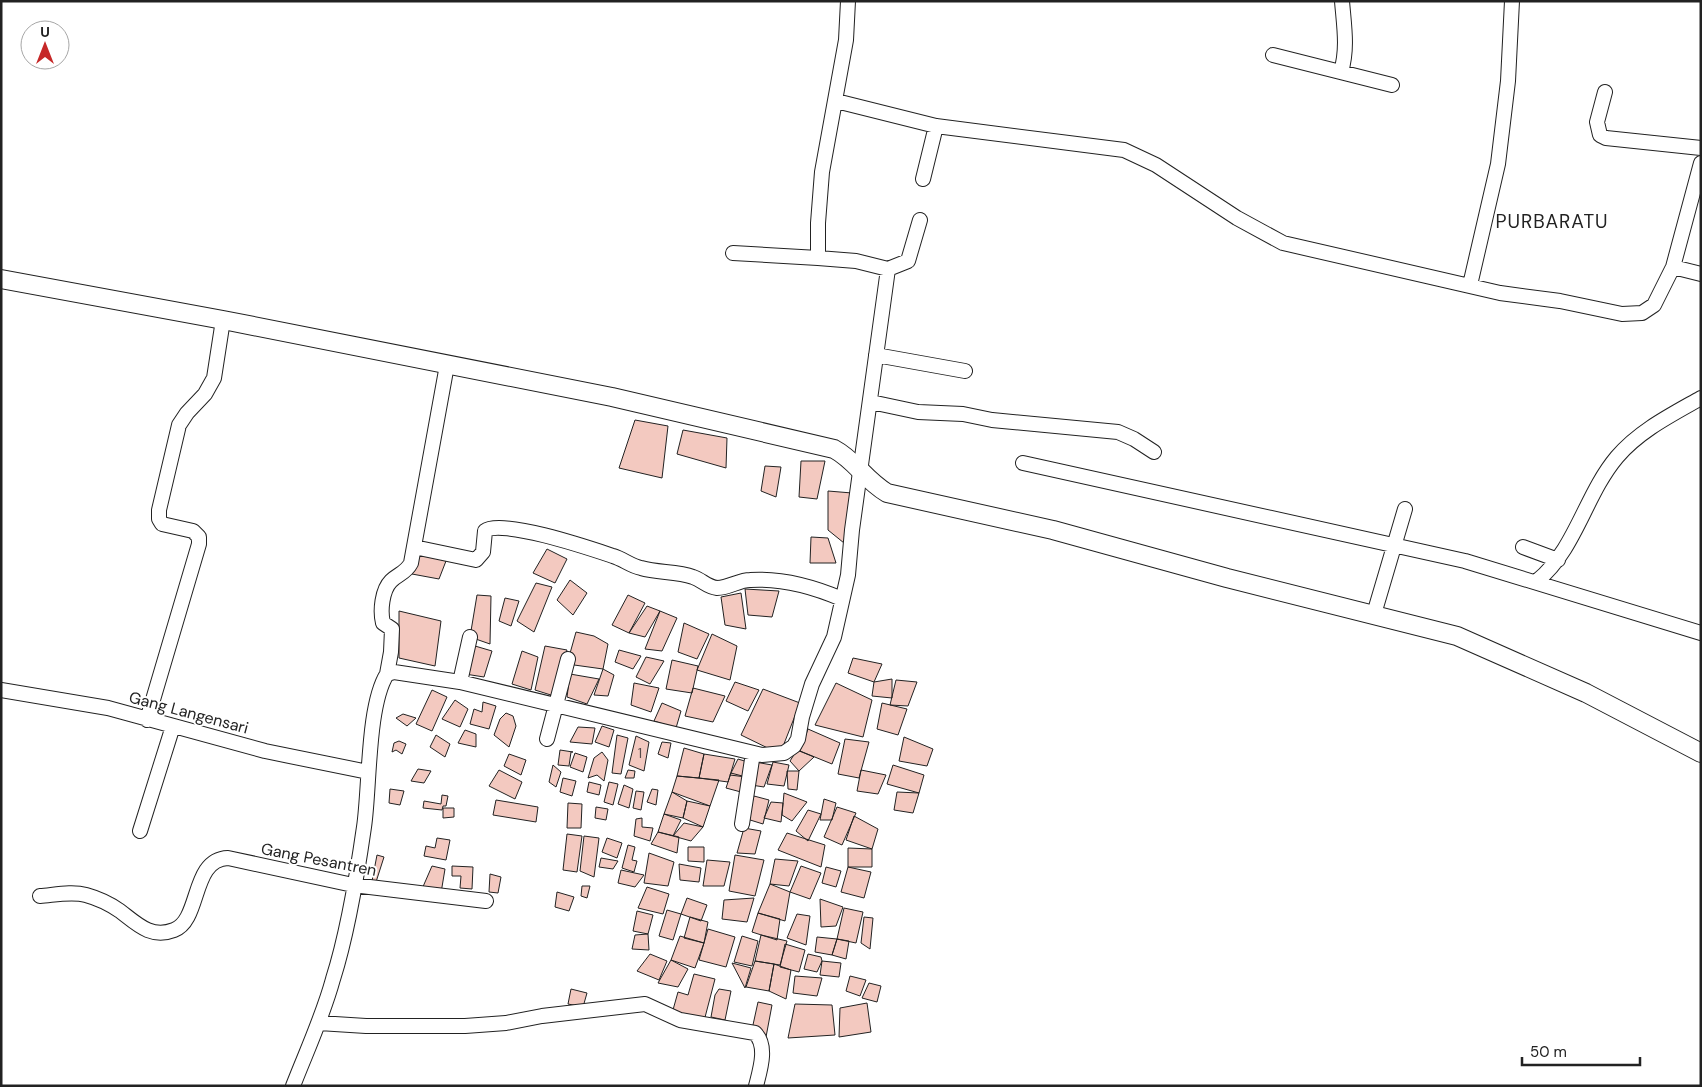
<svg xmlns="http://www.w3.org/2000/svg" width="1702" height="1087" viewBox="0 0 1702 1087" font-family="'DM Sans',sans-serif">
  <style>
    .building { fill: #f3c9c0; stroke: #222 }
    .lines { fill: none; stroke-linecap: round; stroke-linejoin: round }
    .minor-casing { stroke: #222; stroke-width: 16 }
    .tertiary-casing { stroke: #222; stroke-width: 20 }
    .minor { stroke: #fff; stroke-width: 14 }
    .tertiary { stroke: #fff; stroke-width: 18 }
    .labels { text-anchor: middle; stroke-width: 4; stroke-linejoin: round; paint-order: stroke }
    .number-label { font-size: 14px; fill: #564c4a }
    .street-label { font-size: 16px; fill: #222; stroke: #fff }
    .quarter-label { font-size: 19px; letter-spacing: 1px; fill: #222; stroke: #fff }
  </style>
  <rect width="100%" height="100%" fill="#fff"/>
  <path class="building" d="M635,420l33,6 -6,52 -43,-10z
    M683,430l44,8 -1,30 -49,-14z
    M801,461h24l-8,38 -18,-2z
    M765,466l16,1 -5,30 -15,-6z
    M828,491l24,2 -8,50 -16,-13z
    M811,537l17,1 8,25h-26z
    M547,549l20,10 -12,24 -22,-10z
    M417,553l29,8 -7,18 -27,-5z
    M570,580l17,13 -14,22 -16,-15z
    M536,583l16,4 -18,45 -17,-11z
    M745,589l34,2 -7,26 -24,-2z
    M741,593l5,36 -21,-4 -4,-28z
    M477,595l14,1 -1,48 -20,-7z
    M628,595l17,8 -16,30 -17,-8z
    M505,598l14,3 -8,25 -12,-5z
    M647,606l13,5 -15,26 -16,-4z
    M399,611l42,10 -6,45 -36,-8z
    M660,611l17,7 -15,33 -17,-2z
    M684,623l25,11 -12,25 -19,-7z
    M576,632l18,4 14,8 -5,25 -36,-5z
    M712,634l25,12 -7,34 -33,-10z
    M475,646l17,5 -8,26 -19,-3z
    M545,646l22,4 -13,46 -19,-6z
    M619,650l22,6 -8,13 -18,-7z
    M522,651l16,6 -7,33 -19,-6z
    M646,657l18,4 -14,23 -14,-7z
    M853,658l29,6 -8,18 -26,-9z
    M672,660l26,6 -6,27 -26,-4z
    M603,669l11,6 -6,21 -14,-1z
    M570,674l29,5 -12,25 -20,-7z
    M892,679v19l-20,-2 2,-14z
    M896,680l21,2 -9,24 -18,-1z
    M735,682l24,8 -11,21 -22,-10z
    M634,683l25,5 -8,24 -20,-7z
    M836,683l36,17 -9,37 -48,-12z
    M693,688l32,8 -12,26 -28,-6z
    M763,689l37,14 -20,51 -39,-19z
    M432,690l15,7 -15,34 -16,-7z
    M455,700l13,9 -8,18 -18,-8z
    M483,702l13,4 -7,23 -19,-5 4,-15 8,3z
    M662,703l19,8 -5,17 -22,-7z
    M882,703l25,6 -9,26 -21,-6z
    M506,713l7,3 3,10 -7,21 -15,-12 6,-16z
    M403,714l13,4 -9,8 -11,-8z
    M602,726l12,4 -5,17 -14,-5z
    M578,727l17,1 -3,16 -22,-2z
    M808,729l32,14 -8,21 -32,-13z
    M465,730l11,4v13l-18,-4z
    M436,735l14,9 -5,13 -15,-10z
    M617,735l11,3 -7,36 -9,-1z
    M636,736l13,6 -5,29 -15,-6z
    M904,737l29,12 -6,17 -28,-5z
    M845,739l24,3 -10,36 -21,-4z
    M399,741l7,3 -4,10 -6,-4 -4,2 2,-9z
    M662,742l9,1 -3,15 -10,-4z
    M684,748l20,6 -5,24 -22,-2z
    M560,750l13,2h-2l-2,14 -11,-1z
    M797,750l17,7 -15,14 -9,-10z
    M602,752l6,8 -4,21 -7,-6 -9,3 6,-20z
    M575,753l12,4 -4,15 -13,-5z
    M509,754l17,6 -5,15 -17,-9z
    M704,754l31,5 -7,23 -29,-4z
    M738,759l13,4 -5,14 -16,-2z
    M755,762l17,3 -8,22 -13,-2z
    M773,762l16,3 -5,21 -17,-2z
    M553,765l8,7 -5,15 -7,-5z
    M893,765l31,10 -5,18 -32,-9z
    M418,769l13,2 -7,12 -13,-2z
    M499,770l23,12 -7,17 -26,-13z
    M628,770l7,1 -1,7h-9z
    M861,770l25,5 -8,19 -21,-3z
    M787,771h12l-2,19 -9,-1z
    M731,773l15,4 -5,15 -15,-4z
    M677,776l42,4 -9,26 -38,-14z
    M563,778l13,3 -4,15 -12,-4z
    M589,782l12,3 -2,10 -12,-3z
    M609,782l9,2 -5,21 -9,-3z
    M624,785l9,4 -4,19 -11,-4z
    M390,789l14,2 -4,14 -11,-2z
    M652,789l6,1 -2,15 -9,-3z
    M636,791l8,1 -3,18 -8,-2z
    M672,792l15,9 -4,17 -19,-4z
    M897,792l22,1 -6,20 -19,-3z
    M784,793l23,9 -15,19 -10,-6z
    M442,795l6,1 -2,10h-3l-1,4 -19,-2 1,-7 17,3z
    M754,796l15,4 -6,24 -16,-5z
    M824,799l12,4 -4,17h-12z
    M496,800l42,7 -2,15 -43,-7z
    M687,801l23,5 -7,21 -20,-9z
    M771,802l12,1 -2,19 -17,-4z
    M568,803l14,1 -1,24h-14z
    M596,807l12,2 -2,11 -11,-2z
    M837,807l19,6 -14,32 -18,-8z
    M443,808h11v9l-11,1z
    M808,810l13,4 -13,27 -12,-10z
    M664,814l17,6 -8,16 -15,-4z
    M854,816l24,13 -6,20 -26,-9z
    M642,818v9l11,1 -3,13 -16,-5 2,-17z
    M684,823l19,4 -12,14 -18,-5z
    M744,828l17,3 -6,23 -18,-1z
    M658,832l21,5 -2,16 -26,-9z
    M787,833l38,12 -4,22 -43,-17z
    M567,834l15,2 -5,36 -14,-2z
    M584,836l15,2 -5,39 -14,-6z
    M437,838l13,2 -4,20 -22,-4 2,-10 9,2z
    M607,838l15,5 -5,15 -15,-6z
    M628,845l7,2 -3,13 5,1 -3,11 -12,-4z
    M688,847h16v15l-16,-1z
    M848,848l24,1v18h-24z
    M649,853l25,9 -6,24 -24,-3z
    M377,855l7,2 -8,25 -4,-1z
    M735,855l29,5 -9,36 -26,-5z
    M601,858l17,3 -5,8 -14,-2z
    M775,859l23,2 -9,25 -19,-2z
    M707,860l23,2 -6,24h-21z
    M679,864l22,4 -2,14 -19,-2z
    M432,866l13,3 -4,24 -19,-4z
    M452,866l21,1 -1,22 -12,-1 1,-12h-9z
    M801,866l20,7 -11,26 -20,-7z
    M826,867l15,4 -5,16 -14,-4z
    M848,867l23,5 -7,26 -23,-6z
    M621,870l23,5 -9,12 -17,-4z
    M490,874l11,3 -3,16 -9,-1z
    M770,884l20,8 -5,29 -27,-8z
    M582,886h8l-3,12 -6,-2z
    M647,887l22,7 -6,20 -25,-6z
    M557,892l17,5 -5,14 -14,-4z
    M687,898l20,7 -6,16 -20,-7z
    M754,898l-7,24 -25,-3 2,-19z
    M820,899l23,8 -7,19 -15,1z
    M844,908l19,4 -7,31 -19,-4z
    M667,910l14,4 -8,26 -14,-4z
    M637,911l16,4 -5,19 -15,-3z
    M758,913l22,6 -3,21 -25,-8z
    M797,914l13,2 -4,29 -19,-7z
    M690,917l18,5 -4,21 -20,-5z
    M864,917l9,1 -3,31 -9,-6z
    M708,929l27,8 -9,30 -27,-7z
    M648,934l1,16 -17,-1 3,-14z
    M761,935l26,6 -7,24 -25,-4z
    M680,936l24,7 -9,25 -24,-8z
    M742,936l16,5 -6,25 -18,-4z
    M817,937l20,2 -5,16 -17,-3z
    M837,939l12,2 -3,18 -14,-4z
    M785,944l20,6 -6,22 -19,-5z
    M650,954l17,7 -8,19 -22,-9z
    M808,954l13,3 1,4 -5,11 -13,-3z
    M671,960l17,9 -10,18 -20,-4z
    M755,961l19,3 -5,27 -23,-4z
    M822,961l19,2 -2,14 -19,-2z
    M732,963l19,5 -6,20z
    M774,964l17,6 -5,29 -17,-8z
    M694,974l21,5 -12,46 -32,-8 7,-25 10,3z
    M795,976l27,2 -5,18 -24,-3z
    M850,976l16,4 -6,16 -14,-5z
    M869,983l12,3 -4,16 -15,-4z
    M571,989l16,4 -4,14 -15,-3z
    M719,989l12,2 -6,29 -14,-3 4,-22z
    M758,1002l14,3 -6,32 -15,-3z
    M867,1003l4,29 -32,5 1,-29z
    M795,1004l37,1 3,30 -47,3z"/>
  <g class="lines">
    <defs>
      <path id="minor" d="M1273,55l119,30
        M1341,72c7,-24 3,-46 1,-71
        M1605,92l-8,30 3,13 6,3 95,10
        M836,101l100,25 188,24 32,15 81,53 46,25 217,50 60,8 62,13 20,-1 12,-8 19,-38 28,-104
        M923,179l13,-53
        M733,253l85,5
        M1673,267l28,7
        M888,269l20,-8 12,-41
        M1470,285l28,-121 10,-83 4,-80
        M876,355l89,16
        M871,402l47,10 45,2 29,6 126,12 16,7 20,13
        M1023,463l442,98 236,72
        M414,547l62,13 7,-8 2,-21c16,-13 107,18 128,25 10,3 18,10 28,12 17,5 36,3 52,9 9,3 14,10 24,11 12,0 22,-8 33,-8 31,-2 64,7 92,19
        M1523,547l35,13
        M1537,581c39,-32 48,-86 80,-124 22,-26 54,-42 84,-59
        M1374,614l31,-105
        M387,674l4,-22 1,-23 -9,-6c-3,-12 -1,-33 8,-42 7,-7 15,-8 20,-18l36,-198
        M460,682l10,-45
        M1,690l107,18 157,43 103,21
        M147,720l52,-176v-7l-6,-6 -31,-7 -3,-5v-9l20,-85 8,-12 18,-19 9,-16 9,-58
        M547,739l21,-80
        M742,824l11,-71
        M140,831l33,-105
        M40,896c14,-1 32,-5 46,-1 11,3 24,9 34,16 17,13 31,28 54,19 27,-10 17,-71 54,-72l125,27 133,16
        M319,1023l47,3h99l41,-3 36,-7 103,-12 35,16 75,13c13,13 5,37 1,53
        M293,1086c14,-36 30,-70 40,-107 15,-47 24,-103 31,-152 6,-40 3,-121 23,-153l7,-2 66,10 302,73 22,-2 10,-7 4,-7 4,-22 10,-33 22,-47 14,-62 4,-45 36,-261 -32,-8 -38,-3v-35l4,-51 24,-132 2,-39"/>
      <path id="tertiary" d="M1,279l222,41 389,77 222,52c21,11 31,31 53,44l166,37 174,48 230,58 129,57 115,60"/>
    </defs>
    <use href="#minor" class="minor-casing"/>
    <use href="#tertiary" class="tertiary-casing"/>
    <use href="#minor" class="minor"/>
    <use href="#tertiary" class="tertiary"/>
  </g>
  <g class="labels">
    <g class="number-label">
      <text x="640" y="758">1</text>
    </g>
    <g class="street-label">
      <text transform="translate(189 712) rotate(15)" y="6">Gang Langensari</text>
      <text transform="translate(319 859) rotate(11)" y="6">Gang Pesantren</text>
    </g>
    <g class="quarter-label">
      <text x="1552" y="228">PURBARATU</text>
    </g>
  </g>
  <rect width="1702" height="1087" fill="none" stroke="#222222" stroke-width="5"/>
  <g transform="translate(45 45)"><circle r="24" fill="#ffffff" stroke="#a7a7a7"/>
  <path d="M0-4L9 19L0 12L-9 19Z" fill="#c62828"/>
  <text y="-8" font-size="14" font-weight="bold" text-anchor="middle" fill="#222222">U</text>
  </g>
  <path d="M1522 1057v8h118v-8" fill="none" stroke="#222222" stroke-width="2.5"/>
  <text x="1530" y="1057" font-size="15" fill="#222222" stroke="#ffffff" stroke-width="4" paint-order="stroke">50 m</text>
</svg>
